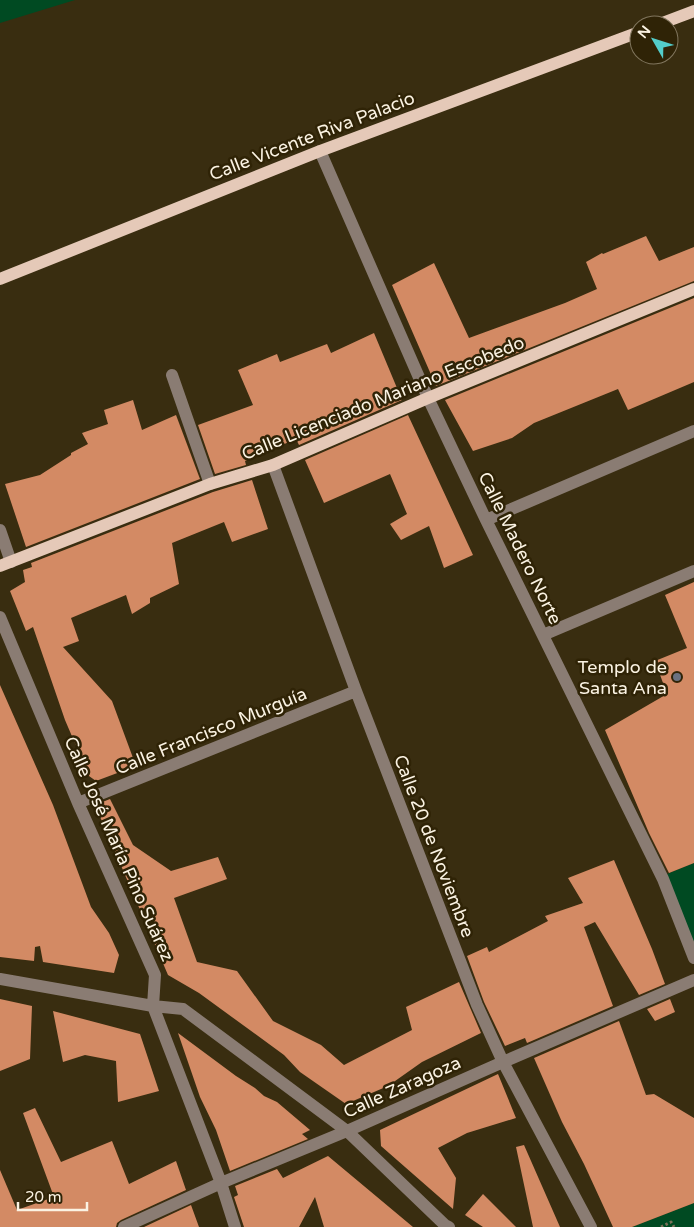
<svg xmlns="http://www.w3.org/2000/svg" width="694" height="1227" viewBox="0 0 694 1227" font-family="'Varela Round',sans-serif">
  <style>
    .green { fill: #004a22 }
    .building { fill: #d38a64 }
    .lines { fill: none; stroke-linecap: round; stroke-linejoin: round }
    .path { stroke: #7c7159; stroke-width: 3; stroke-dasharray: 2.5 2.5; stroke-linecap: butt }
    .minor { stroke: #8a7c73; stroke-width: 12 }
    .major { stroke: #e5c9b8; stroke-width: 12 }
    .worship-dot { fill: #6b7280; stroke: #2f2306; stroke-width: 2 }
    .labels { text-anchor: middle; stroke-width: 5; stroke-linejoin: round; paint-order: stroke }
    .street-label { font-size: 18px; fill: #fbf3e3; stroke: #2f2306 }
    .poi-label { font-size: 18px; fill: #fbf3e3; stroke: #2f2306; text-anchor: end }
  </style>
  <rect width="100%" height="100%" fill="#392d10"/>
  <path class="green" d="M0,0h75l-75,23z
    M694,863v95l-27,-84z
    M694,1203v24h-62z"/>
  <path class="building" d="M646,236l13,25 35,-14v34l-258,105 -44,-101 42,-22 35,75 96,-35 32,-14 -11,-27 16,-9 1,1z
    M694,298v84l-66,28 -10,-21 -84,34 -22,15 -39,13 -28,-51z
    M374,333l28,67 -103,45 -3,-6 -51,22 1,4 -31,9 -17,-49 55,-20 -15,-35 39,-16 3,8 47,-18 4,9z
    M133,400l9,30 34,-15 24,64 -174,68 -21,-63 35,-9 31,-20v-2l17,-9 -6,-11 26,-9 -4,-14z
    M408,415l65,140 -29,13 -15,-42 -28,14 -11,-16 17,-10 -17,-40 -66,29 -19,-43z
    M252,480l16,49 -36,13 -8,-20 -52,21 7,41 -29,14v5l-18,11 -6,-19 -55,23 8,23 -16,6 49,54 24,65 -40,15 -7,-5 -24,-56 -32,-93 -7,4 -16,-40 15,-9 -2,-12 9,-3 -1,-4 182,-71z
    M694,582v281l-25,10 -20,-40 -44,-103 62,-36 -12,-33 32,-13 -22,-53z
    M0,685l53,120 38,102 18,26 10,22 -5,18 -71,-11 -3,-16 -5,1 -1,14 -34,-4z
    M110,799l23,46 38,26 47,-14 9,22 -53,19 23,64 40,9 36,50 48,24 23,20 68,-35 -6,-23 53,-25 22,51 -59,29 -34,24 -42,18 -46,-32 -16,-17 -85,-62 -31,-18 -73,-170z
    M614,860l38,89 13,35 -26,11 -44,-73 -11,5 29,79 -86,37 -2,-5 -20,8 -21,-44 -17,-46 20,-9 2,5 59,-31 -3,-5 38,-13 -15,-25z
    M0,999l32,7 -2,53 -30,12z
    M670,999l5,13 -20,9 -8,-12z
    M53,1011l87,23 19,57 -41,11 -2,-41 -31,-6 -22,7z
    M619,1021l27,74 8,-1 40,24v85l-62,24h-19l-29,-63 -22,-42 -28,-64z
    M178,1033l58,43 19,12 9,8 13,6 33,28 -8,4 6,5 -78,32 -14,-41 -16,-33z
    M498,1074l18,44 -49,15 -29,15 18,30 -3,31 -72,-63 -1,-16z
    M35,1108l26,54 51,-21 17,43 47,-23 10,29 -65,30 -4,3 -1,4h-116v-57l17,40 37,-13 -31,-84z
    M524,1145l36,82h-27l-17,-80z
    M328,1156l85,71h-89l-9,-30 -16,30h-55l-10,-30 4,-2 -3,-9 42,-17 6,9z
    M483,1194l33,33h-33l-18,-12z
    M191,1205l8,22h-55z"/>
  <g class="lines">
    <path class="path" d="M661,1227l10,-5 3,5"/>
    <path class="minor" d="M320,151l108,247 58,122 177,359 31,79
      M172,375l38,109
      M273,465l83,226 121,314 26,57 88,165
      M486,520l208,-89
      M0,530l11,32
      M0,617l78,186 77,172 -2,31 68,177 14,44
      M543,635l151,-64
      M78,803l278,-112
      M0,979l153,27 30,3 164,122 98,94 4,2
      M124,1227l97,-44 126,-52 156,-69 191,-82"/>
    <path class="major" d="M657,25l37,-14
      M0,279l320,-128 319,-119
      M0,566l210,-82 63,-19 155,-67 266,-109"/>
  </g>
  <circle class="worship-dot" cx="677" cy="677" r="5"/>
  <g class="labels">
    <g class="street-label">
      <text transform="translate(312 136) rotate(-21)" y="6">Calle Vicente Riva Palacio</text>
      <text transform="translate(383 398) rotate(-22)" y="6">Calle Licenciado Mariano Escobedo</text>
      <text transform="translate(520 548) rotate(64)" y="6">Calle Madero Norte</text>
      <text transform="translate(211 731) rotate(-22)" y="6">Calle Francisco Murguía</text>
      <text transform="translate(434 846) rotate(69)" y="6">Calle 20 de Noviembre</text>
      <text transform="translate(119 849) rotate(66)" y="6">Calle José María Pino Suárez</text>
      <text transform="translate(402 1087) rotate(-24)" y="6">Calle Zaragoza</text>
    </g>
    <g class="poi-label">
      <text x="667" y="673">Templo de<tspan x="667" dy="21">Santa Ana</tspan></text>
    </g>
  </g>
  <g transform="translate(654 40) rotate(309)"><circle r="24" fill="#2f2306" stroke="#81765e"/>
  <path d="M0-4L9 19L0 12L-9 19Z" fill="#53cdca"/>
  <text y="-8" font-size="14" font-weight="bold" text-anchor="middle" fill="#fbf3e3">N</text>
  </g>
  <path d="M18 1202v8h69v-8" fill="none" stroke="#fbf3e3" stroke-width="2.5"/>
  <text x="25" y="1202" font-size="15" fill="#fbf3e3" stroke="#2f2306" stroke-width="4" paint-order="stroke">20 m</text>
</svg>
